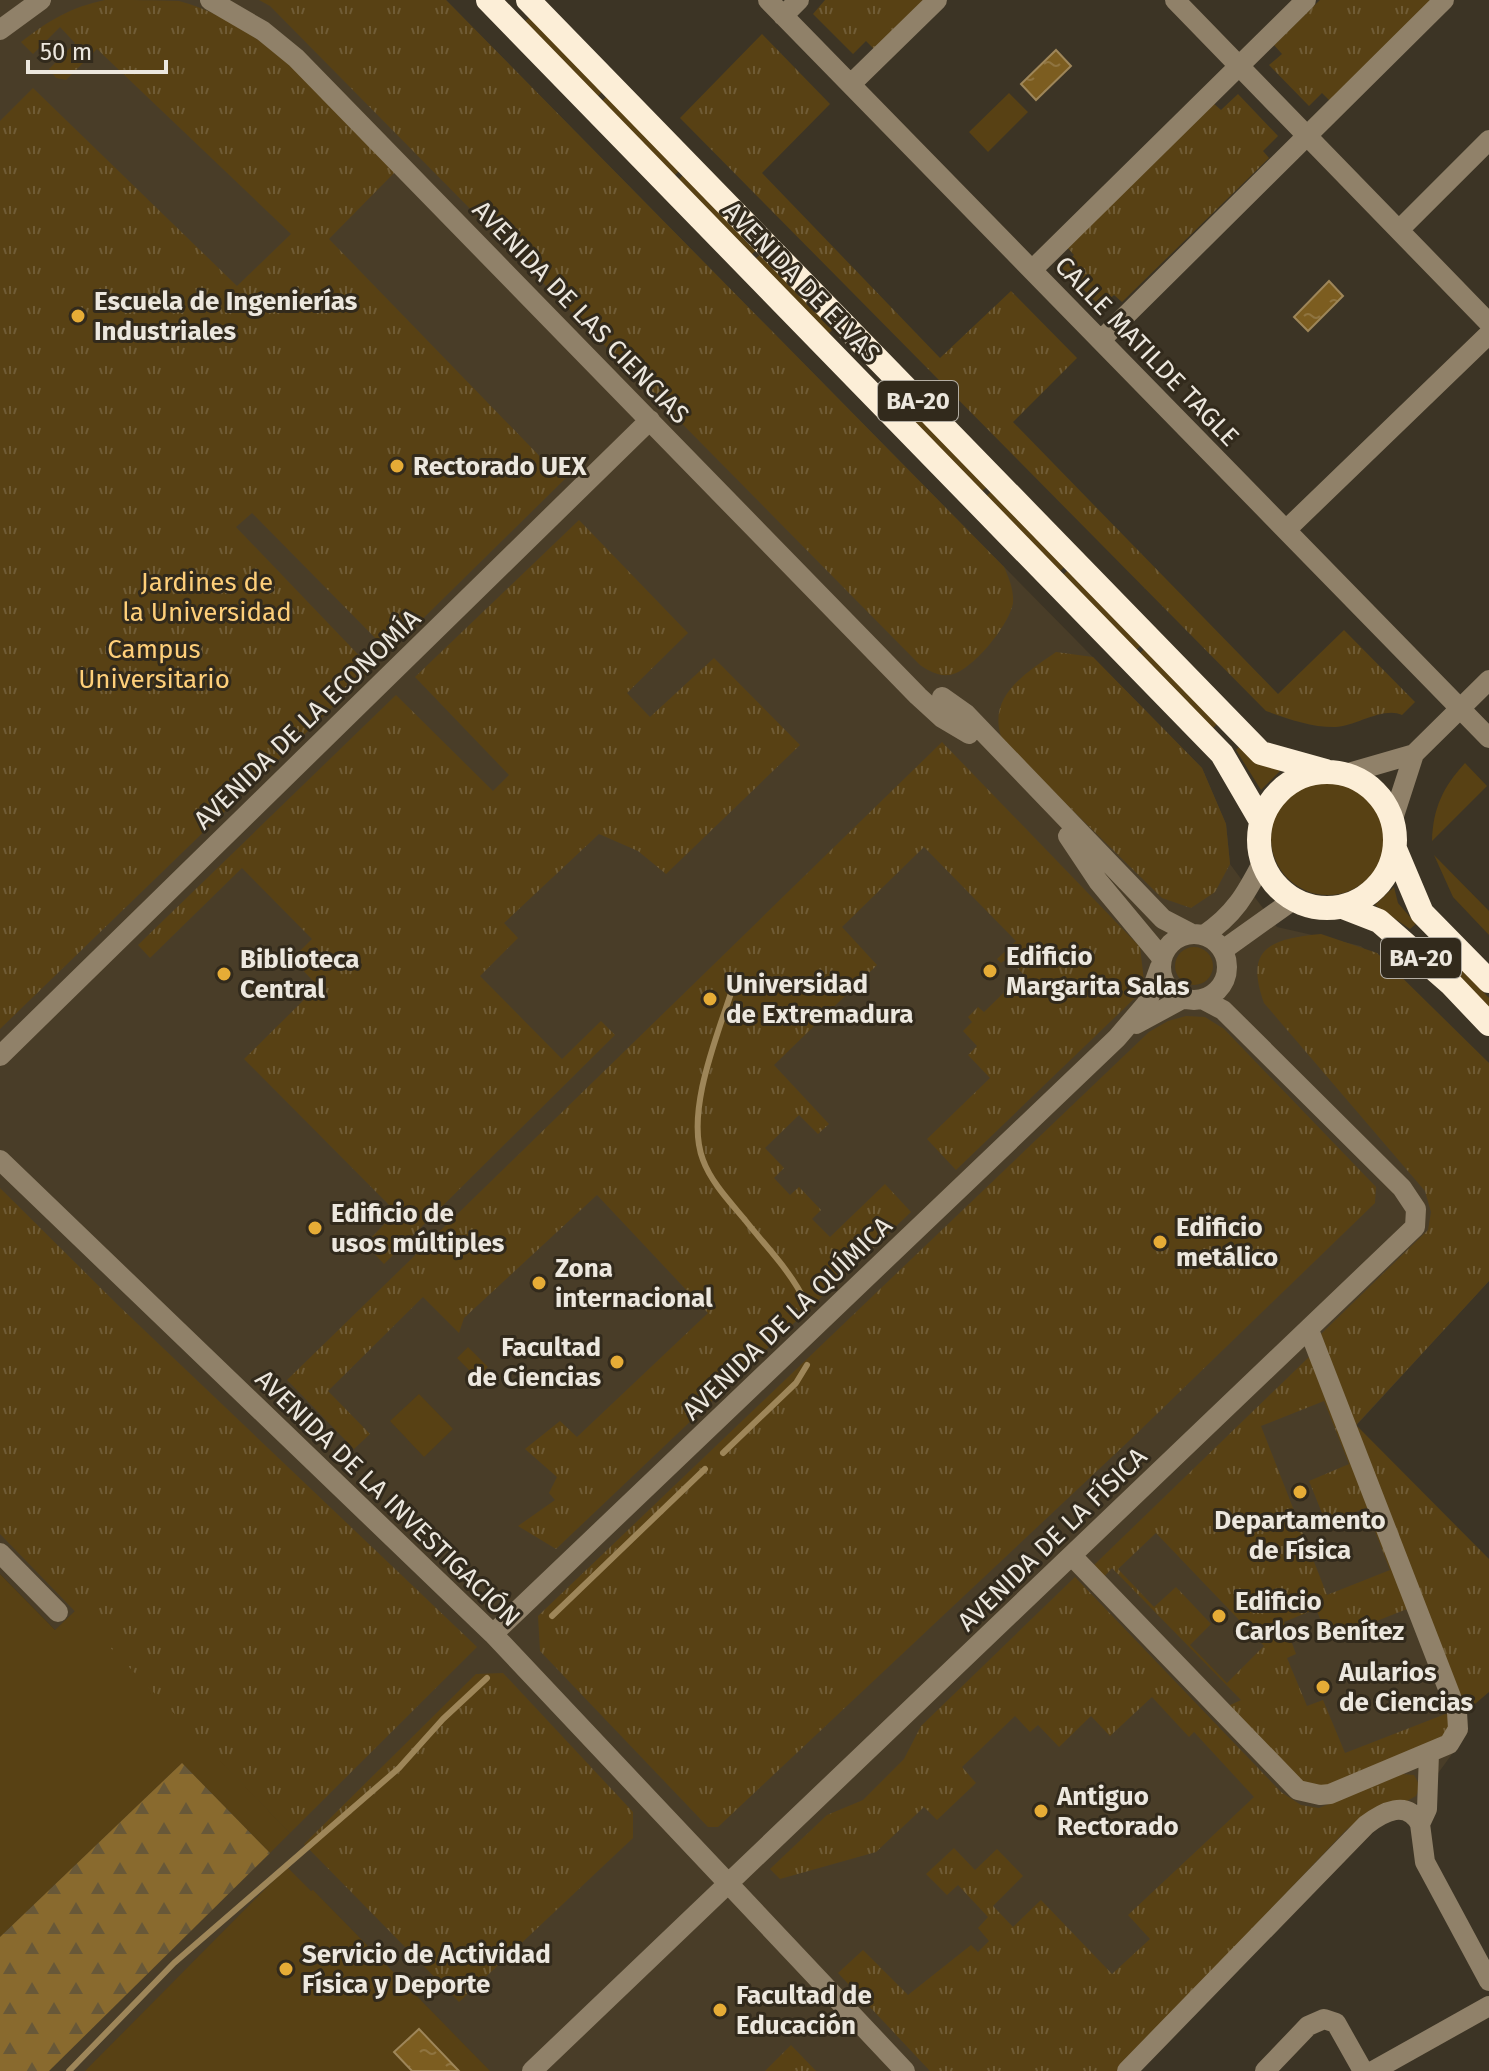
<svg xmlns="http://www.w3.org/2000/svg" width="1489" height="2071" viewBox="0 0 1489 2071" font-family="'Fira Sans',sans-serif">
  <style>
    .built { fill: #493d28 }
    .green { fill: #584114 }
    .forest { fill: url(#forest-firs) }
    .park { fill: url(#park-tufts); fill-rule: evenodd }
    .water { fill: url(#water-ripples); stroke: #9e8659; stroke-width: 2 }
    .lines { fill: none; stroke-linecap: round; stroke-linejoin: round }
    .stream { stroke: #9e8659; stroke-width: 6 }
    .minor { stroke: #908169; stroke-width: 20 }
    .highway { stroke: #fceed7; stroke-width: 24 }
    .poi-dot { fill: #e6ac36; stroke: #322a1c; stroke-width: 3 }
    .labels { text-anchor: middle; stroke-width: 6; stroke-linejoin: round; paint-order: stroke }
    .shield { fill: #322a1c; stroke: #b4aea4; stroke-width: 2 }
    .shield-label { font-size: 24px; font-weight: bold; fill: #ece7de }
    .street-label { font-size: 26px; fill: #ece7de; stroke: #322a1c }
    .poi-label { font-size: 26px; font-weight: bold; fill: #ece7de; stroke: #322a1c; text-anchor: start }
    .park-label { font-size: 26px; fill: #fecf79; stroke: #322a1c }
  </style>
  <defs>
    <pattern id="forest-firs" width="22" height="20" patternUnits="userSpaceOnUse" patternTransform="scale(2)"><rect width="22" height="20" fill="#896a2e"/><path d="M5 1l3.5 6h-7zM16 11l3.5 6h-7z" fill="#685838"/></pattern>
    <pattern id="park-tufts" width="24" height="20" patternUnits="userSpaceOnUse" patternTransform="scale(2)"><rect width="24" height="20" fill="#584114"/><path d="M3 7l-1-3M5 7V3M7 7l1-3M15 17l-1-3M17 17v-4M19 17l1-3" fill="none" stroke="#705c36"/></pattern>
    <pattern id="water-ripples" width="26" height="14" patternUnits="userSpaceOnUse" patternTransform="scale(2)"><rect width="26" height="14" fill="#7c5d20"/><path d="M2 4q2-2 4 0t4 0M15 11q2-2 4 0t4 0" fill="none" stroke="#8f7440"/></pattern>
  </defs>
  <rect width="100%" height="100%" fill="#3c3425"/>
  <path class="built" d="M0,0h446l756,768 24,56 4,40 47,63 84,19 128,117v218l-135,147 114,304 -61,84 -21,3 -247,252h-1139v-368l55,-73 -55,-56z"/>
  <path class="green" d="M530,17l72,75 -6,6 -73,-75z
    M1009,93l19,19 -40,40 -19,-20z
    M607,96l73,74 -7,7 -72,-75z
    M684,174l73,75 -6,6 -73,-75z
    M761,254l72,75 -6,6 -72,-76z
    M914,412l73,75 -6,5 -72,-74z
    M992,491l73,75 -6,6 -73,-76z
    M1069,569l73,75 -7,7 -73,-75z
    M1146,647l72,76 -7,7 -72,-76z
    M1241,745l39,26 -19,19 -25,-40z
    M1465,763l22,23 -55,55c1,-33 11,-54 33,-78z
    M1271 838a57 57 0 1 1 114 0a57 57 0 1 1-114 0Z
    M1434,855l55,56v24l-36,-38z
    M1394,887l4,16 18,21 -6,5 -35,-24z
    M1175 966a19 19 0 1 1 38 0a19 19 0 1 1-38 0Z
    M1443,950l46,48v16l-54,-57z
    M468,1347l20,20 -11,11 -20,-20z
    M419,1394l34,35 -29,28 -34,-36z
    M0,1574l55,56 21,-20 214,223 -20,20 -88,-90 -182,174z
    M287,1867l24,24 2,-1 177,181h-405z"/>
  <path class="forest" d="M182,1763l88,90 -221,218h-49v-134z"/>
  <path class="park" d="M105,0c23,0 52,0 74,1 90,24 153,108 216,171l-66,67 223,230 9,-9 10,13 -182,179 -137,-139 -16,14 136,142 -372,360v-908l33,-33 204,198 54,-52 -194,-185 -31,31 -10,-2 -7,-9 26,-26 -15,-16 -27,27 -12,-12c27,-21 50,-35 84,-42z
    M259,0h187l558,567c5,11 10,23 9,36 -3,21 -42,70 -64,72 -12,1 -20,-4 -29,-10l-650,-659z
    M825,0h99l-50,49 -8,-8 -13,13 -40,-40z
    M1320,0h113l-103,101 -8,-8 -13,13 -40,-41 13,-11 -8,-9z
    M762,34l68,70 -68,69 178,185 71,-67 66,67 -64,64 265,272 66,-64 71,72 -13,13c-18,-9 -46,11 -67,12 -25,0 -46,-8 -69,-16l-586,-593z
    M1238,94l40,42 -15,15 6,7 -147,144 -8,-7 -13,12 -40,-40 13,-12 -8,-9 147,-143 8,7z
    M579,520l109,113 -61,60 23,24 64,-59 86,87 -134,129 -28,-23 -39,-17 -95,89 14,15 -38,38 82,83 39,-38 14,14 -231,229 -19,-20 31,-32 -152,-153 74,-73 -26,-27 20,-20 -70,-71 -92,90 -12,-13 258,-250 97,96 16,-16 -94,-98z
    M1056,652l37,5 109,111 24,56 4,40 -15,28 -24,16 -29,-10 -159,-156c-18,-44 20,-67 53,-90z
    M942,742l198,205 4,34 -7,15 -181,174 -29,-31 63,-61 -22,-23 9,-9 -14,-15 9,-9 -4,-5 10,-10 6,5 39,-38 -15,-16 -7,5 -4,-4 19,-18 -92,-94 -82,80 35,38 -103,100 55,59 -11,10 -19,-19 -34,33 19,20 -10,10 16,17 9,-8 22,23 -9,9 18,18 55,-53 26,28 -355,337 -38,-23 37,-26 -6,-7 8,-16 -32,-28 35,-28 17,16 131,-124 -111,-118 -133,123 -5,15 -36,-36 -95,94 42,43 -16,15 -67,-69z
    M1321,934l56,19 112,110v218l-133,144 133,134v133l-27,23 -141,-381 107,-104 3,-18 -6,-21 -161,-188c-20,-56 7,-64 57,-69z
    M1186,1016l19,1 19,12 152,158 -1,16 -244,236 -413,388h-10l-168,-176 -2,-35 611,-584 19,-11z
    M0,1188l121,120 356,339 -187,186 -290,-299z
    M1310,1356l140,360 1,11 -9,13 -118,50 -22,-6 -76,-77 15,-7 -129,-132 -10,11 -10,-12zM1324,1401l25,63 -40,17 17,42 40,-15 24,62 -63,25 -66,-169zM1156,1533l108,113 -37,37 -37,-38 21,-21 -35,-37 -22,20 -36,-38zM1316,1609l13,31 78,-31 41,104 -103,40 -22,-53 -16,6 -20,-48 9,-4 -12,-32z
    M1075,1577l206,215 20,13 18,3 83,-34 12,1 6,11 -4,10 -11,6 -14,-1 -44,28 -230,242h-187l-92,-98 25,-23 45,45 63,-50 7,7 11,-11 -11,-13 10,-11 -30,-32 -11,10 -21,-21 28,-26 21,22 22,-21 26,27 -30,30 20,21 28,-27 71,74 38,-35 -22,-24 126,-118 -60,-65 -5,5 -37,-40 -42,39 -19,-20 -32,31 -21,-22 -8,7 -15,-16 -53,51 14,16 -39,37 -13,-13 -48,45 -96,27 -10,-10 57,-54 36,-15 41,-41 17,-33z
    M503,1673l130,139v26l-174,164 -155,-158 172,-170z
    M791,2045l25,26h-51z"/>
  <path class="water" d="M1056,50l15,16 -35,34 -15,-16z
    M1329,281l14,15 -35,35 -14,-14z
    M419,2029l40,42h-47l-18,-19z"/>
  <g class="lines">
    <path class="stream" d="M735,981c-15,48 -51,130 -32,179 8,22 27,42 42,60 22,28 45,50 61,83
      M723,1453l73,-70 11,-18
      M552,1616l153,-147
      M69,2071l105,-108 225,-195 44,-49 44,-41"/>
    <path class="minor" d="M210,0l53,31 33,27 622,638 24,22 27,16
      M768,0l721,738
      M1175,0l314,323
      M783,16l16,-16
      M0,30l41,-30
      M851,84l86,-84
      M1399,230l90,-90
      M1032,270l274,-270
      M1101,340l343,-340
      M1286,530l203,-196
      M942,697l24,17 197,205 27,14
      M1345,774l69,-20 75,-74
      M1392,822l22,-68
      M1068,836l30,45 64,77
      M1161 967a33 33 0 1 1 66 0a33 33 0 1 1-66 0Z
      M1204,935c30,-20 42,-41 58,-72
      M1223,950l70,-50
      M1136,1024l48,-26
      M0,1056l650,-636
      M0,1160l493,474 412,437
      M0,1553l58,59
      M1072,1556l226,234 22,5 10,-1 119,-50 9,-15 -1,-17 -148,-382
      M493,1634l624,-596 30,-35 13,-36
      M1429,1754l-2,55 -7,15 5,38 64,119
      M532,2071l883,-844 1,-18 -14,-21 -179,-178 -21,-11
      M1127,2071l239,-246c17,-13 41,-26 54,-1
      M1265,2071l43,-45 16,-7 12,4 27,48
      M1373,2071l116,-65"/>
    <path class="highway" d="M488,0l734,754 39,67
      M528,0l733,753 65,18
      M1259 840a68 68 0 1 1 136 0a68 68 0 1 1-136 0Z
      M1395,849l27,64 67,68
      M1343,907l36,14 72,63 38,40"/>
  </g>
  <g class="poi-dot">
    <circle cx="78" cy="316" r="8"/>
    <circle cx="397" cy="466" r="8"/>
    <circle cx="990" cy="971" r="8"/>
    <circle cx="224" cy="974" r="8"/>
    <circle cx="710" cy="999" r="8"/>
    <circle cx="315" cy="1228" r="8"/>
    <circle cx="1160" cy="1242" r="8"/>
    <circle cx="539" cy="1283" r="8"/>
    <circle cx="617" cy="1362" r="8"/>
    <circle cx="1300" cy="1492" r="8"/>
    <circle cx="1219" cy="1616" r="8"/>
    <circle cx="1323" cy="1687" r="8"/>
    <circle cx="1041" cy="1811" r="8"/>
    <circle cx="286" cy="1969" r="8"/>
    <circle cx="720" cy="2010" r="8"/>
  </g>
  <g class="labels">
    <g class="shield">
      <rect x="878" y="381" width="80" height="40" rx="6"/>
      <rect x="1381" y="938" width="80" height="40" rx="6"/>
    </g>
    <g class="shield-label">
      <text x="918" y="409">BA-20</text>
      <text x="1421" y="966">BA-20</text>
    </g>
    <g class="street-label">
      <text transform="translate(802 282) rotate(46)" y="9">AVENIDA DE ELVAS</text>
      <text transform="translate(581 312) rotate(46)" y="9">AVENIDA DE LAS CIENCIAS</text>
      <text transform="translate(1147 351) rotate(46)" y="9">CALLE MATILDE TAGLE</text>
      <text transform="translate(307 719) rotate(-44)" y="9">AVENIDA DE LA ECONOMÍA</text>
      <text transform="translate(787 1318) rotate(-44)" y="9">AVENIDA DE LA QUÍMICA</text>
      <text transform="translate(388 1498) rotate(44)" y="9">AVENIDA DE LA INVESTIGACIÓN</text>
      <text transform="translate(1052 1539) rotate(-44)" y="9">AVENIDA DE LA FÍSICA</text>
    </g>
    <g class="poi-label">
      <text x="94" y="310">Escuela de Ingenierías<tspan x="94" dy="30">Industriales</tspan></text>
      <text x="413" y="475">Rectorado UEX</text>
      <text x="1006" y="965">Edificio<tspan x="1006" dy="30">Margarita Salas</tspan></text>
      <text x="240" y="968">Biblioteca<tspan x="240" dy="30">Central</tspan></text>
      <text x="726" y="993">Universidad<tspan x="726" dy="30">de Extremadura</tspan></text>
      <text x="331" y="1222">Edificio de<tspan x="331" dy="30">usos múltiples</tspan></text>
      <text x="1176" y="1236">Edificio<tspan x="1176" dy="30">metálico</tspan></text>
      <text x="555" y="1277">Zona<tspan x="555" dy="30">internacional</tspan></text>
      <text x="601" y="1356" text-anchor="end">Facultad<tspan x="601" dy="30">de Ciencias</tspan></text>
      <text x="1300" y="1529" text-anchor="middle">Departamento<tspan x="1300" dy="30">de Física</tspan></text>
      <text x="1235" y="1610">Edificio<tspan x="1235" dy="30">Carlos Benítez</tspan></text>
      <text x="1339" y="1681">Aularios<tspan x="1339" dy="30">de Ciencias</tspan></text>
      <text x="1057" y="1805">Antiguo<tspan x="1057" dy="30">Rectorado</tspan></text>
      <text x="302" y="1963">Servicio de Actividad<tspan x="302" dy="30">Física y Deporte</tspan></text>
      <text x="736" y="2004">Facultad de<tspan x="736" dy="30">Educación</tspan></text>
    </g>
    <g class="park-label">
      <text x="207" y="591">Jardines de<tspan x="207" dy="30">la Universidad</tspan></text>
      <text x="154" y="658">Campus<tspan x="154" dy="30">Universitario</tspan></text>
    </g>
  </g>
  <path d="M28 60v12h138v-12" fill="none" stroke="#ece7de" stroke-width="4"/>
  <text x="40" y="60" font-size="24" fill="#ece7de" stroke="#322a1c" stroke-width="6" paint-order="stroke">50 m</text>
</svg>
